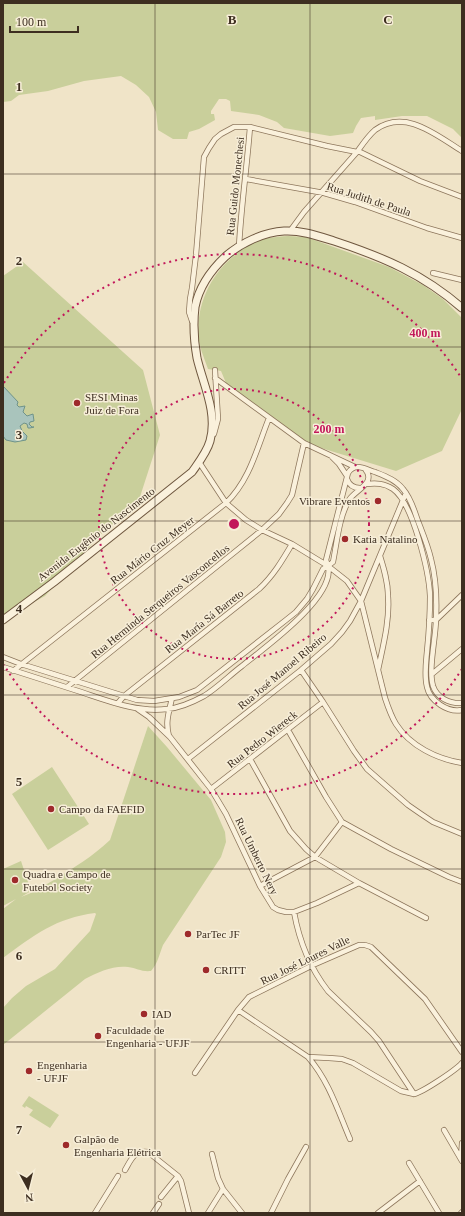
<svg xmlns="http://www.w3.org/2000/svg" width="465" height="1216" viewBox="0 0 465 1216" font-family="Georgia,serif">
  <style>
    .green { fill: #c9cf9b }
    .water { fill: #a9c4bc; stroke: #6f938a }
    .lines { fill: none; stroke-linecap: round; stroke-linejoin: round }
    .street-casing { stroke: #8d765c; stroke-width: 6 }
    .secondary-casing { stroke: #6f573f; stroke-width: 9 }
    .street { stroke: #faf1dc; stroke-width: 4.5 }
    .secondary { stroke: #faf1dc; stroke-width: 7 }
    .grid { fill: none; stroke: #3d2e20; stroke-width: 1; stroke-opacity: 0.55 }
    .ring { fill: none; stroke: #c2185b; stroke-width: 2; stroke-dasharray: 2 4 }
    .poi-dot { fill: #9e2a2b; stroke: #f7eed8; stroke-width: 1.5 }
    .labels { text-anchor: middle; stroke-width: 3; stroke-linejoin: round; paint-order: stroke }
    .street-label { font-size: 11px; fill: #3d2e20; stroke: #f7eed8 }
    .poi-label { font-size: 11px; fill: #3d2e20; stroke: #f7eed8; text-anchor: start }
    .grid-label { font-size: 13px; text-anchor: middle; font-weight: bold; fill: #3d2e20; stroke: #f7eed8; stroke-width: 3; stroke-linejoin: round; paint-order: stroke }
    .centre { fill: #c2185b; stroke: #f7eed8; stroke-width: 2 }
    .ring-label { font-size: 12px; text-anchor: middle; font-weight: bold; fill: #c2185b; stroke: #f7eed8; stroke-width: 3; stroke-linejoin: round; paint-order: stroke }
  </style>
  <rect width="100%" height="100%" fill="#f0e4c8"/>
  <path class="green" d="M3,3h459v135l-9,-9 -26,-13h-25l-27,4v-4l-14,2 -5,8 -3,7 -23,3 -46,-8 -7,-6 -18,-7 -28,-4 -1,-10 -4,-2h-7l-8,12v3h3l1,6 -16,9 -10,3 -2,7h-14l-15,-9 -2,-18 -7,-15 -13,-12 -15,-9 -37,5 -36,10 -29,4 -8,6 -8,1z
    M288,236l18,1 83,30 34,18 20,14 19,19v91l-20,42 -46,20 -88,-27 -82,-61 -5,-12 -13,-2c-3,-9 -8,-20 -9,-29 -4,-35 12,-68 40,-88 4,-3 8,-7 13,-9 11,-5 23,-6 36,-7z
    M23,262l120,108 17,65 -23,71 -32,24 -60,66 -42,23v-343z
    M148,726l19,21 44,53 14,32 1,10 -5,15 -58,88c-4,10 -5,18 -12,26 -10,1 -14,-3 -23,-4 -14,-2 -30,5 -43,12l-82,66v-37l9,-10 14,-12 29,-17 35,-38 6,-17 -1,-1c-39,5 -61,22 -92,45v-49l13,-10 -13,7v-37l18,-8 10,30 -10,6c12,-4 22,-11 33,-17 21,-13 38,-23 56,-40z
    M52,767l37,57 -41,26 -36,-56z
    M29,1096l30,19 -9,13 -21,-13 4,-5 -7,-4 -1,2 -3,-2z"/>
  <path class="water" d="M3,386l15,16 -1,3 2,2 6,-1 -2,6 4,4 6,-2 1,7 -4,1 -1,2 3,3h2l-4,1h-2l-1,-4 -3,-1 -4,3 2,5 5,5 -1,4 -11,2 -9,-2 -3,-4z"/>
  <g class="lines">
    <defs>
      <path id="street" d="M358,151l62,30 42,16
        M246,179l78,14 31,9 72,26 35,10
        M290,231l14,-19 53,-60
        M239,247c2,-40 8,-80 11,-120
        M433,273l29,7
        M192,321l-3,-9 1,-13 2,-11 4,-33 8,-98 5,-9 6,-9 6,-5 13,-7h16l77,19 30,6c5,-7 11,-16 18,-22 30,-22 61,5 87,21
        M215,378l89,65 51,24
        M214,434l4,-15 -3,-49
        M332,457l7,7 8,12
        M199,462l27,41 20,17 16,10 30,14 36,22 19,15 14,20 24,97c3,9 6,18 11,26 14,22 41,35 66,39
        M347,479c2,6 6,9 13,9
        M366,484c10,-1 18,-1 27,5 20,14 36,83 37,107 0,18 -1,36 -3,55 -1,12 -3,24 0,36 3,14 21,26 35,23
        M429,620h7l26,-25
        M3,657l18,7 116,36 17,1 25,-4 18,-7 89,-70 10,-8 11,-13 6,-10 10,-20 5,-3 -2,-6 22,-87c7,-11 17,-4 27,-1 10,4 21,8 28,17 8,9 11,21 15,32 5,13 10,25 13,38 5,19 6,40 5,60 0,18 -8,50 -3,67 4,12 17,18 29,17
        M3,667c25,8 50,16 75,24 28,9 59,22 89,18 13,-1 26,-7 37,-13 13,-8 26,-21 38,-30 22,-18 94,-69 86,-100l5,-4c4,-20 6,-45 16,-62 6,-10 28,-17 16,-31
        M301,670l22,32 31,49 13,18 41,36 13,9 12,8 29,12
        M378,670c5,-24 12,-50 10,-74 0,-14 -4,-27 -8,-40
        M13,671l213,-168c24,-23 31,-55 43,-85
        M432,674l30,-25
        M67,687l164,-132 31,-25 17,-16 8,-11 5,-8 12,-52
        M118,703l6,-7 135,-107c14,-13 23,-28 33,-45
        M136,708l13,9 21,20 41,52 15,25 34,72 13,21 5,3 8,2h8l23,-9 42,-20
        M288,730l38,67 16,25 49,27 58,28 13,5
        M169,736c-4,-14 0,-24 3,-38
        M188,759l113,-89 30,-26 11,-12 8,-11 11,-20 45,-108
        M250,759l40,72 16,18 9,8 44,26 67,35
        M211,789l112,-87
        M260,886l55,-29 27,-35
        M294,912c5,28 16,56 34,79l43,41 8,9 35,53
        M238,1010l70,47 21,1 13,1 11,4 48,28 13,3
        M308,1057c21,24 30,54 42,82
        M195,1073l43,-63 11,-13 64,-32 46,-20h6l6,2 54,52 37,53
        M414,1094c9,-2 42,-24 48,-31
        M444,1130l18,31
        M212,1154l6,24 5,11 19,24
        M461,1159l1,-16
        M409,1163l30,50
        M125,1170c6,-10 9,-20 23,-18l30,24 3,5 8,32
        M161,1197l17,-21
        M95,1213l23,-37
        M153,1213l6,-9
        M208,1213l15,-24
        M271,1213l17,-34 18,-32
        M378,1213l42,-32
        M461,1213l1,-1"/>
      <path id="secondary" d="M3,620l51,-38 138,-110c7,-10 15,-20 18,-31 8,-28 -7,-57 -13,-83 -3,-17 -4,-34 -2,-51 4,-20 17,-38 31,-51 15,-13 38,-24 58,-25 17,-1 34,5 50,10 49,16 89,33 128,67"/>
    </defs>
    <use href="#street" class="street-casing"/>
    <use href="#secondary" class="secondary-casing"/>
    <use href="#street" class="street"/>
    <use href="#secondary" class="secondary"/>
  </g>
  <path class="grid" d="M155,3v1210M310,3v1210M3,174h459M3,347h459M3,521h459M3,695h459M3,869h459M3,1042h459"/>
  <g class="ring">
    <circle cx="234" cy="524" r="135"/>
    <path d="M462 669A270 270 0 0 1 4 665M4 383A270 270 0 0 1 462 379"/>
  </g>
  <g class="poi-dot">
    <circle cx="77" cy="403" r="4"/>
    <circle cx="378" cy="501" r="4"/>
    <circle cx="345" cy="539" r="4"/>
    <circle cx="51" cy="809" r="4"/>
    <circle cx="15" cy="880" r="4"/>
    <circle cx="188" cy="934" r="4"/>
    <circle cx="206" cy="970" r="4"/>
    <circle cx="144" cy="1014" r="4"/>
    <circle cx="98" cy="1036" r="4"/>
    <circle cx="29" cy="1071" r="4"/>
    <circle cx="66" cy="1145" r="4"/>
  </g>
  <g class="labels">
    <g class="street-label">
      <text transform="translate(235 186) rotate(-84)" y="4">Rua Guido Monechesi</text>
      <text transform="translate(369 199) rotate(18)" y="4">Rua Judith de Paula</text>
      <text transform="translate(96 534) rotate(-38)" y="4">Avenida Eugênio do Nascimento</text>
      <text transform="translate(152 550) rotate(-38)" y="4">Rua Mário Cruz Meyer</text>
      <text transform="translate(160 601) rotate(-39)" y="4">Rua Herminda Serqueiros Vasconcellos</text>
      <text transform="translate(204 621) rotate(-38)" y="4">Rua María Sá Barreto</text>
      <text transform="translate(282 671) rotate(-40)" y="4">Rua José Manoel Ribeiro</text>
      <text transform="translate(262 739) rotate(-38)" y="4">Rua Pedro Wiereck</text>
      <text transform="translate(257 856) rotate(64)" y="4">Rua Umberto Nery</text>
      <text transform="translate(305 960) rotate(-26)" y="4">Rua José Loures Valle</text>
    </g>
    <g class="poi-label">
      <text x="85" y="401">SESI Minas<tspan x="85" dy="13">Juiz de Fora</tspan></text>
      <text x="370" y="505" text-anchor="end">Vibrare Eventos</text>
      <text x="353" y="543">Katia Natalino</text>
      <text x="59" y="813">Campo da FAEFID</text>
      <text x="23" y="878">Quadra e Campo de<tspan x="23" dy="13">Futebol Society</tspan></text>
      <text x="196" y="938">ParTec JF</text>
      <text x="214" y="974">CRITT</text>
      <text x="152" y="1018">IAD</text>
      <text x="106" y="1034">Faculdade de<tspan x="106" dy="13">Engenharia - UFJF</tspan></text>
      <text x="37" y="1069">Engenharia<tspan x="37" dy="13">- UFJF</tspan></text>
      <text x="74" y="1143">Galpão de<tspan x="74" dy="13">Engenharia Elétrica</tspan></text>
    </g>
  </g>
  <g class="grid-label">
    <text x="232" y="24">B</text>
    <text x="388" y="24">C</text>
    <text x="19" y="91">1</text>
    <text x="19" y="265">2</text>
    <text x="19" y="439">3</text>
    <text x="19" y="613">4</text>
    <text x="19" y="786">5</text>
    <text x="19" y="960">6</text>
    <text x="19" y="1134">7</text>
  </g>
  <circle cx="234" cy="524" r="6" class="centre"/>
  <g class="ring-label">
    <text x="425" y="337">400 m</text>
    <text x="329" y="433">200 m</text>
  </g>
  <rect width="465" height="1216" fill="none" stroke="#3d2e20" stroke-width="8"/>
  <g transform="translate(28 1188) rotate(173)" stroke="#f7eed8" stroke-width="3" paint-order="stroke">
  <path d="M0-3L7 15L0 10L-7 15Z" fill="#3d2e20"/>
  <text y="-6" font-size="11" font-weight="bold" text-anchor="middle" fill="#3d2e20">N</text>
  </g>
  <path d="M10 26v6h68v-6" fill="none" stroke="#3d2e20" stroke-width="2"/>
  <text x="16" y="26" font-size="12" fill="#3d2e20" stroke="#f7eed8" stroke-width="3" paint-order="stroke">100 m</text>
</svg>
